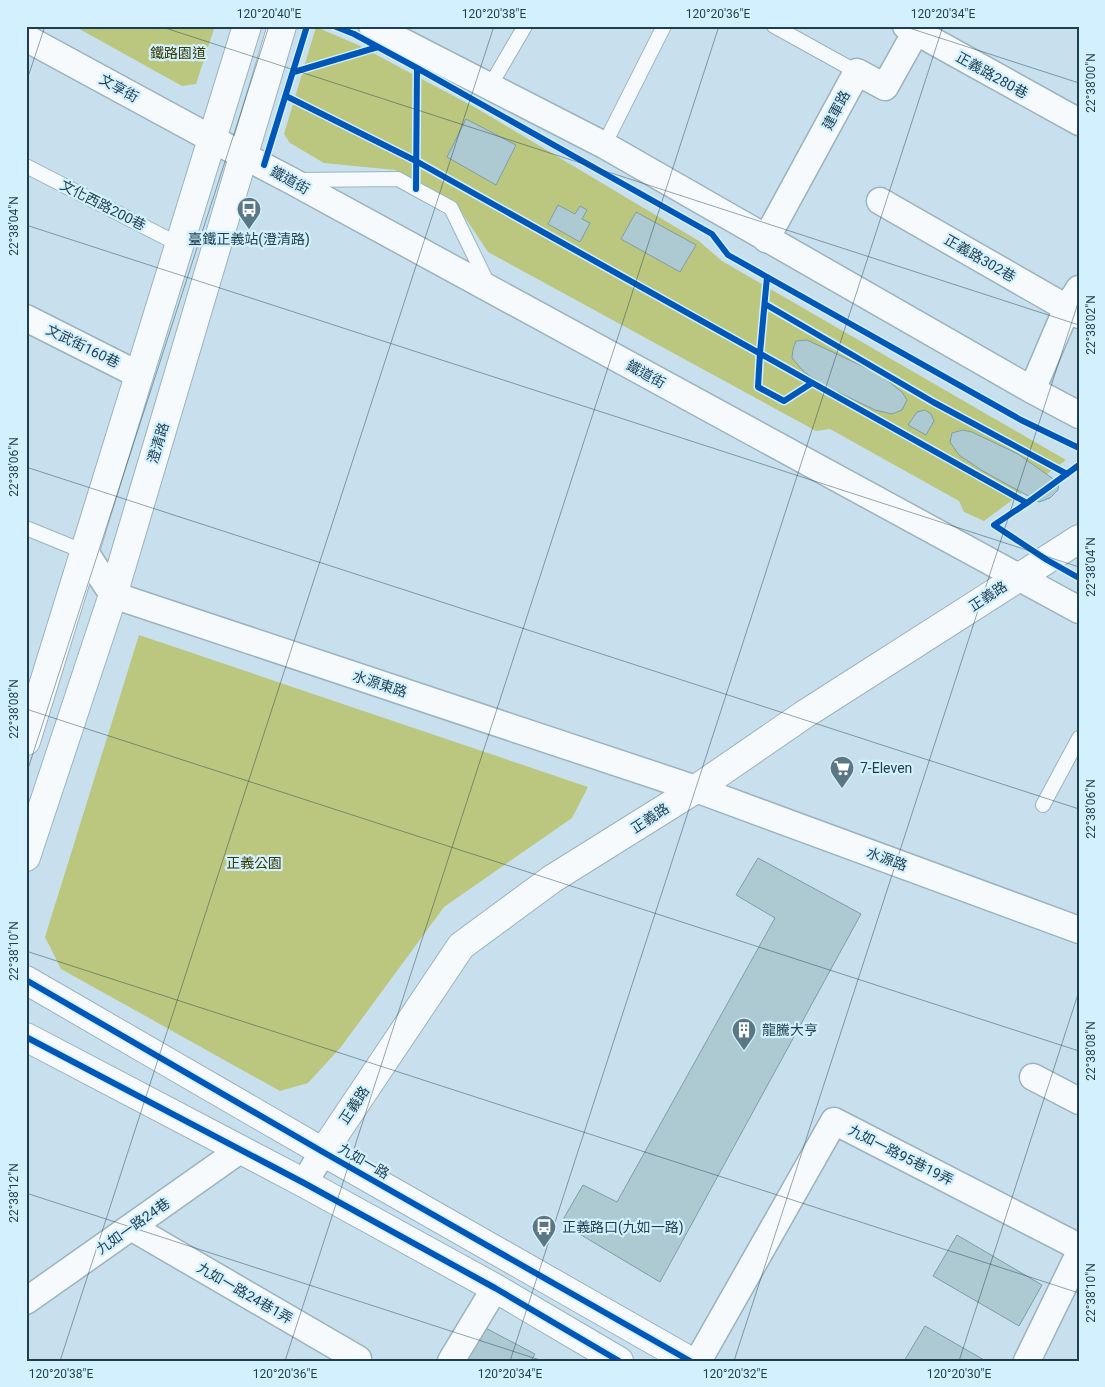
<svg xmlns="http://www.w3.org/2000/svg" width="1105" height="1387" viewBox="0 0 1105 1387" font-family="Roboto,'Noto Sans TC',sans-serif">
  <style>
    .green { fill: #bbc77e }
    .building { fill: #adcad3; stroke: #7e9da6 }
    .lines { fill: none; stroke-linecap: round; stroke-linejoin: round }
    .lane-casing { stroke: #9ab3c0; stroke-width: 16 }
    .street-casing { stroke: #9ab3c0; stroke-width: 29 }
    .secondary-casing { stroke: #9ab3c0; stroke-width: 30 }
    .primary-casing { stroke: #9ab3c0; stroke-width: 30 }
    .lane { stroke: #f7fafc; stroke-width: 14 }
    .street { stroke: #f7fafc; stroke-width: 26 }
    .secondary { stroke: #f7fafc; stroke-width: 28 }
    .primary { stroke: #f7fafc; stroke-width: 28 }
    .cycleway-casing { stroke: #d3f0ff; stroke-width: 9 }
    .cycleway { stroke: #0057b8; stroke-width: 6 }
    .ticks { fill: none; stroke: #1e3e4d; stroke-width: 1; stroke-opacity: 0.45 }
    .labels { text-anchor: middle; stroke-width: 4.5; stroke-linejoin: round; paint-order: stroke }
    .park-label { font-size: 14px; fill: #3a3b00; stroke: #d3f0ff }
    .street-label { font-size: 14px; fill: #1e3e4d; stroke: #d3f0ff }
    .poi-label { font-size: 14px; fill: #1e3e4d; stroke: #d3f0ff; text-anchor: start }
    .neatline { fill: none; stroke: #1e3e4d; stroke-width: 2 }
    .ticks-label { font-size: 12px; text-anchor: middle; fill: #1e3e4d }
  </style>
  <rect width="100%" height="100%" fill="#c8e0ed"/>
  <path class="green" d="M74,26h141l-19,58 -14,2z
    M316,27l42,18 118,63 223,133 23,20 344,199 -82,61 -20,-9 -5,-11 -129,-72 -14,2 -328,-179 -34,-51 -59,-31 -71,-7 -34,-20 -6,-9z
    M139,635l449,152 -16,31 -128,89 -103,140 -33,36 -28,8 -219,-122 -16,-32z"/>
  <path class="building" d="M466,119l50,26 -20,40 -49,-28z
    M558,205l17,9 5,-8 7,4 -5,9 8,4 -10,19 -32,-18z
    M636,212l60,33 -16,27 -59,-33z
    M807,340l72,34 23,18 5,8 -5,10 -10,4 -17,-4 -54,-26 -18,-13 -11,-13 1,-9 3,-8z
    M925,410l6,4 3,7 -8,14 -18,-10 9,-13z
    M963,430l9,2 46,22 41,29 -1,7 -8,8 -11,4 -58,-32 -22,-15 -9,-13 2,-9z
    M758,858l103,56 -201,368 -99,-59 22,-38 34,17 158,-284 -39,-23z
    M957,1235l85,50 -23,41 -86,-50z
    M476,1323l59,31 -4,7h-75z
    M925,1326l61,35h-82z"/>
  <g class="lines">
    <defs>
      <path id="lane" d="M774,26l83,46
        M490,86l35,-60
        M604,145l60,-119
        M26,166l154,79
        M299,180l99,-1 18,10 35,19 37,76
        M26,528l59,24
        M1043,805l36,-67"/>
      <path id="street" d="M372,26l232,119 428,245 47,25
        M906,26l173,96
        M26,38l186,101 78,41 789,430
        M880,201l199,114
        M766,239l91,-167 28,15 34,-61
        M26,318l113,57
        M1032,390l35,-82 12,-19
        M85,552l28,43 583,194 383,141
        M1033,1077l46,24
        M304,1183l19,-31
        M131,1227l227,132
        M26,1301l214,-151
        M451,1361l44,-73
        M698,1361l136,-240 245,126
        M1027,1361l52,-107"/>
      <path id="secondary" d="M26,741l221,-715
        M26,857l87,-262 169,-569
        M323,1152l138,-206 91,-67 144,-90 109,-75 274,-175"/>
      <path id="primary" d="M26,980l297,172 367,209
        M26,1037l278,146 191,105 124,73"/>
    </defs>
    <use href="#lane" class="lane-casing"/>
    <use href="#street" class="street-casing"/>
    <use href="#secondary" class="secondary-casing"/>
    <use href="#primary" class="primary-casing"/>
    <use href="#lane" class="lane"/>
    <use href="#street" class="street"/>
    <use href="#secondary" class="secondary"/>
    <use href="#primary" class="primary"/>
    <defs>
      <path id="cycleway" d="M334,26l20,8 63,34 295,166 16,21 293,165 58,28
        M294,72l84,-25
        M286,96l130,65 611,342
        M264,165l43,-139
        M416,189l1,-121
        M767,277l-7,76 -2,34 26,14 28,-18
        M765,304l168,98 134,72
        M1079,465l-52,38 -33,22 53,35 32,18
        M26,980l297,172 367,209
        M26,1037l278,146 191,105 124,73"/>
    </defs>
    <use href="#cycleway" class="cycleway-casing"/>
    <use href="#cycleway" class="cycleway"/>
  </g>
  <path class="ticks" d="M159,26l920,299M903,26l176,57M26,83l19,-57M26,225l1053,342M26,467l1053,342M26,709l1053,342M26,775l243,-749M26,951l1053,342M26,1193l517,168M60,1361l434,-1335M285,1361l434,-1335M510,1361l433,-1335M734,1361l345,-1061M959,1361l120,-370"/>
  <defs>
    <symbol id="bus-pin" viewBox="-11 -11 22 30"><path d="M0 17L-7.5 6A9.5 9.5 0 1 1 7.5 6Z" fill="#5a7785" stroke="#d3f0ff"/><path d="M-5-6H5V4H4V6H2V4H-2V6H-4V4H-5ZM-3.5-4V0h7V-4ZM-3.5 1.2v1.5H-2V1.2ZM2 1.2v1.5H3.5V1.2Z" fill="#fff"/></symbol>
    <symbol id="supermarket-pin" viewBox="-11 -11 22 30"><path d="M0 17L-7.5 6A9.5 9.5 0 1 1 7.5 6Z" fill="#5a7785" stroke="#d3f0ff"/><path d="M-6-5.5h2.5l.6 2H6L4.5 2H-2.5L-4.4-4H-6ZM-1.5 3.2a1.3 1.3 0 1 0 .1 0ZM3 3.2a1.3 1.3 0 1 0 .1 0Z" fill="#fff"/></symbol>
    <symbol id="building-pin" viewBox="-11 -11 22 30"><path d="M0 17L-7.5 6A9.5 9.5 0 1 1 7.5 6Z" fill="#5a7785" stroke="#d3f0ff"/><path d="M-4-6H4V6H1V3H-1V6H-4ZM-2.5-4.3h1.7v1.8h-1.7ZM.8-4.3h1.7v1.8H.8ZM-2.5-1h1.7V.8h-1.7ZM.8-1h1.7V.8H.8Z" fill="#fff"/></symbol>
  </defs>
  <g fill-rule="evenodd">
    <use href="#bus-pin" x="235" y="195" width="28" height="38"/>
    <use href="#supermarket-pin" x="828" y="754" width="28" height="38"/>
    <use href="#building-pin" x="730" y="1016" width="28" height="38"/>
    <use href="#bus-pin" x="530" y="1213" width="28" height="38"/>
  </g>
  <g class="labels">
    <g class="park-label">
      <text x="178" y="58">鐵路園道</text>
      <text x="254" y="868">正義公園</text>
    </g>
    <g class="street-label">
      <text transform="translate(992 75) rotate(29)" y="5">正義路280巷</text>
      <text transform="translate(119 88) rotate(29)" y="5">文享街</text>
      <text transform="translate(836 110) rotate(-62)" y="5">建軍路</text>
      <text transform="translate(290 180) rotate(29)" y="5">鐵道街</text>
      <text transform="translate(103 205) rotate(27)" y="5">文化西路200巷</text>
      <text transform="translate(980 258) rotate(30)" y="5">正義路302巷</text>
      <text transform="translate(83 346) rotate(26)" y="5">文武街160巷</text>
      <text transform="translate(646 374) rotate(29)" y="5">鐵道街</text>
      <text transform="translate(158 443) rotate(-73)" y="5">澄清路</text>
      <text transform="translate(988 596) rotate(-33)" y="5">正義路</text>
      <text transform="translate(380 684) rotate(18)" y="5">水源東路</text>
      <text transform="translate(650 818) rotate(-33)" y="5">正義路</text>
      <text transform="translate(887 859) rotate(20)" y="5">水源路</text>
      <text transform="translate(354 1105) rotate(-56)" y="5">正義路</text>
      <text transform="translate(901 1155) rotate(27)" y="5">九如一路95巷19弄</text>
      <text transform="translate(364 1161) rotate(30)" y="5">九如一路</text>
      <text transform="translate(133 1226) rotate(-35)" y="5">九如一路24巷</text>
      <text transform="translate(245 1293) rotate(30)" y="5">九如一路24巷1弄</text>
    </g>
    <g class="poi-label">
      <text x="249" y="244" text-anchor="middle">臺鐵正義站(澄清路)</text>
      <text x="860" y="773">7-Eleven</text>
      <text x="762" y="1035">龍騰大亨</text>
      <text x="562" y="1232">正義路口(九如一路)</text>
    </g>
  </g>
  <rect width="1105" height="1387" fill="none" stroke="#d3f0ff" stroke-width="55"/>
  <rect x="28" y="28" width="1050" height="1332" class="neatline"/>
  <g class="ticks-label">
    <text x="269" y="18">120°20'40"E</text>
    <text x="494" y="18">120°20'38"E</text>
    <text x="718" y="18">120°20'36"E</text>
    <text x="943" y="18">120°20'34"E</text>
    <text transform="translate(1091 83) rotate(-90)" y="4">22°38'00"N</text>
    <text transform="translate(14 226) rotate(-90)" y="4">22°38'04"N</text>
    <text transform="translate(1091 325) rotate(-90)" y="4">22°38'02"N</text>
    <text transform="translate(14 467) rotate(-90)" y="4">22°38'06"N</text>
    <text transform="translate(1091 567) rotate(-90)" y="4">22°38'04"N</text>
    <text transform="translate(14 709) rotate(-90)" y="4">22°38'08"N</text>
    <text transform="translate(1091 809) rotate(-90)" y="4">22°38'06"N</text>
    <text transform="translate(14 951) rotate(-90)" y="4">22°38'10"N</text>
    <text transform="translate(1091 1051) rotate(-90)" y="4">22°38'08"N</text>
    <text transform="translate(14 1193) rotate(-90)" y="4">22°38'12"N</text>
    <text transform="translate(1091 1293) rotate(-90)" y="4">22°38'10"N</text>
    <text x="61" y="1378">120°20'38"E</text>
    <text x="285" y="1378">120°20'36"E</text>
    <text x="510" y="1378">120°20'34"E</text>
    <text x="735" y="1378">120°20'32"E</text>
    <text x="959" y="1378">120°20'30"E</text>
  </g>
</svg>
